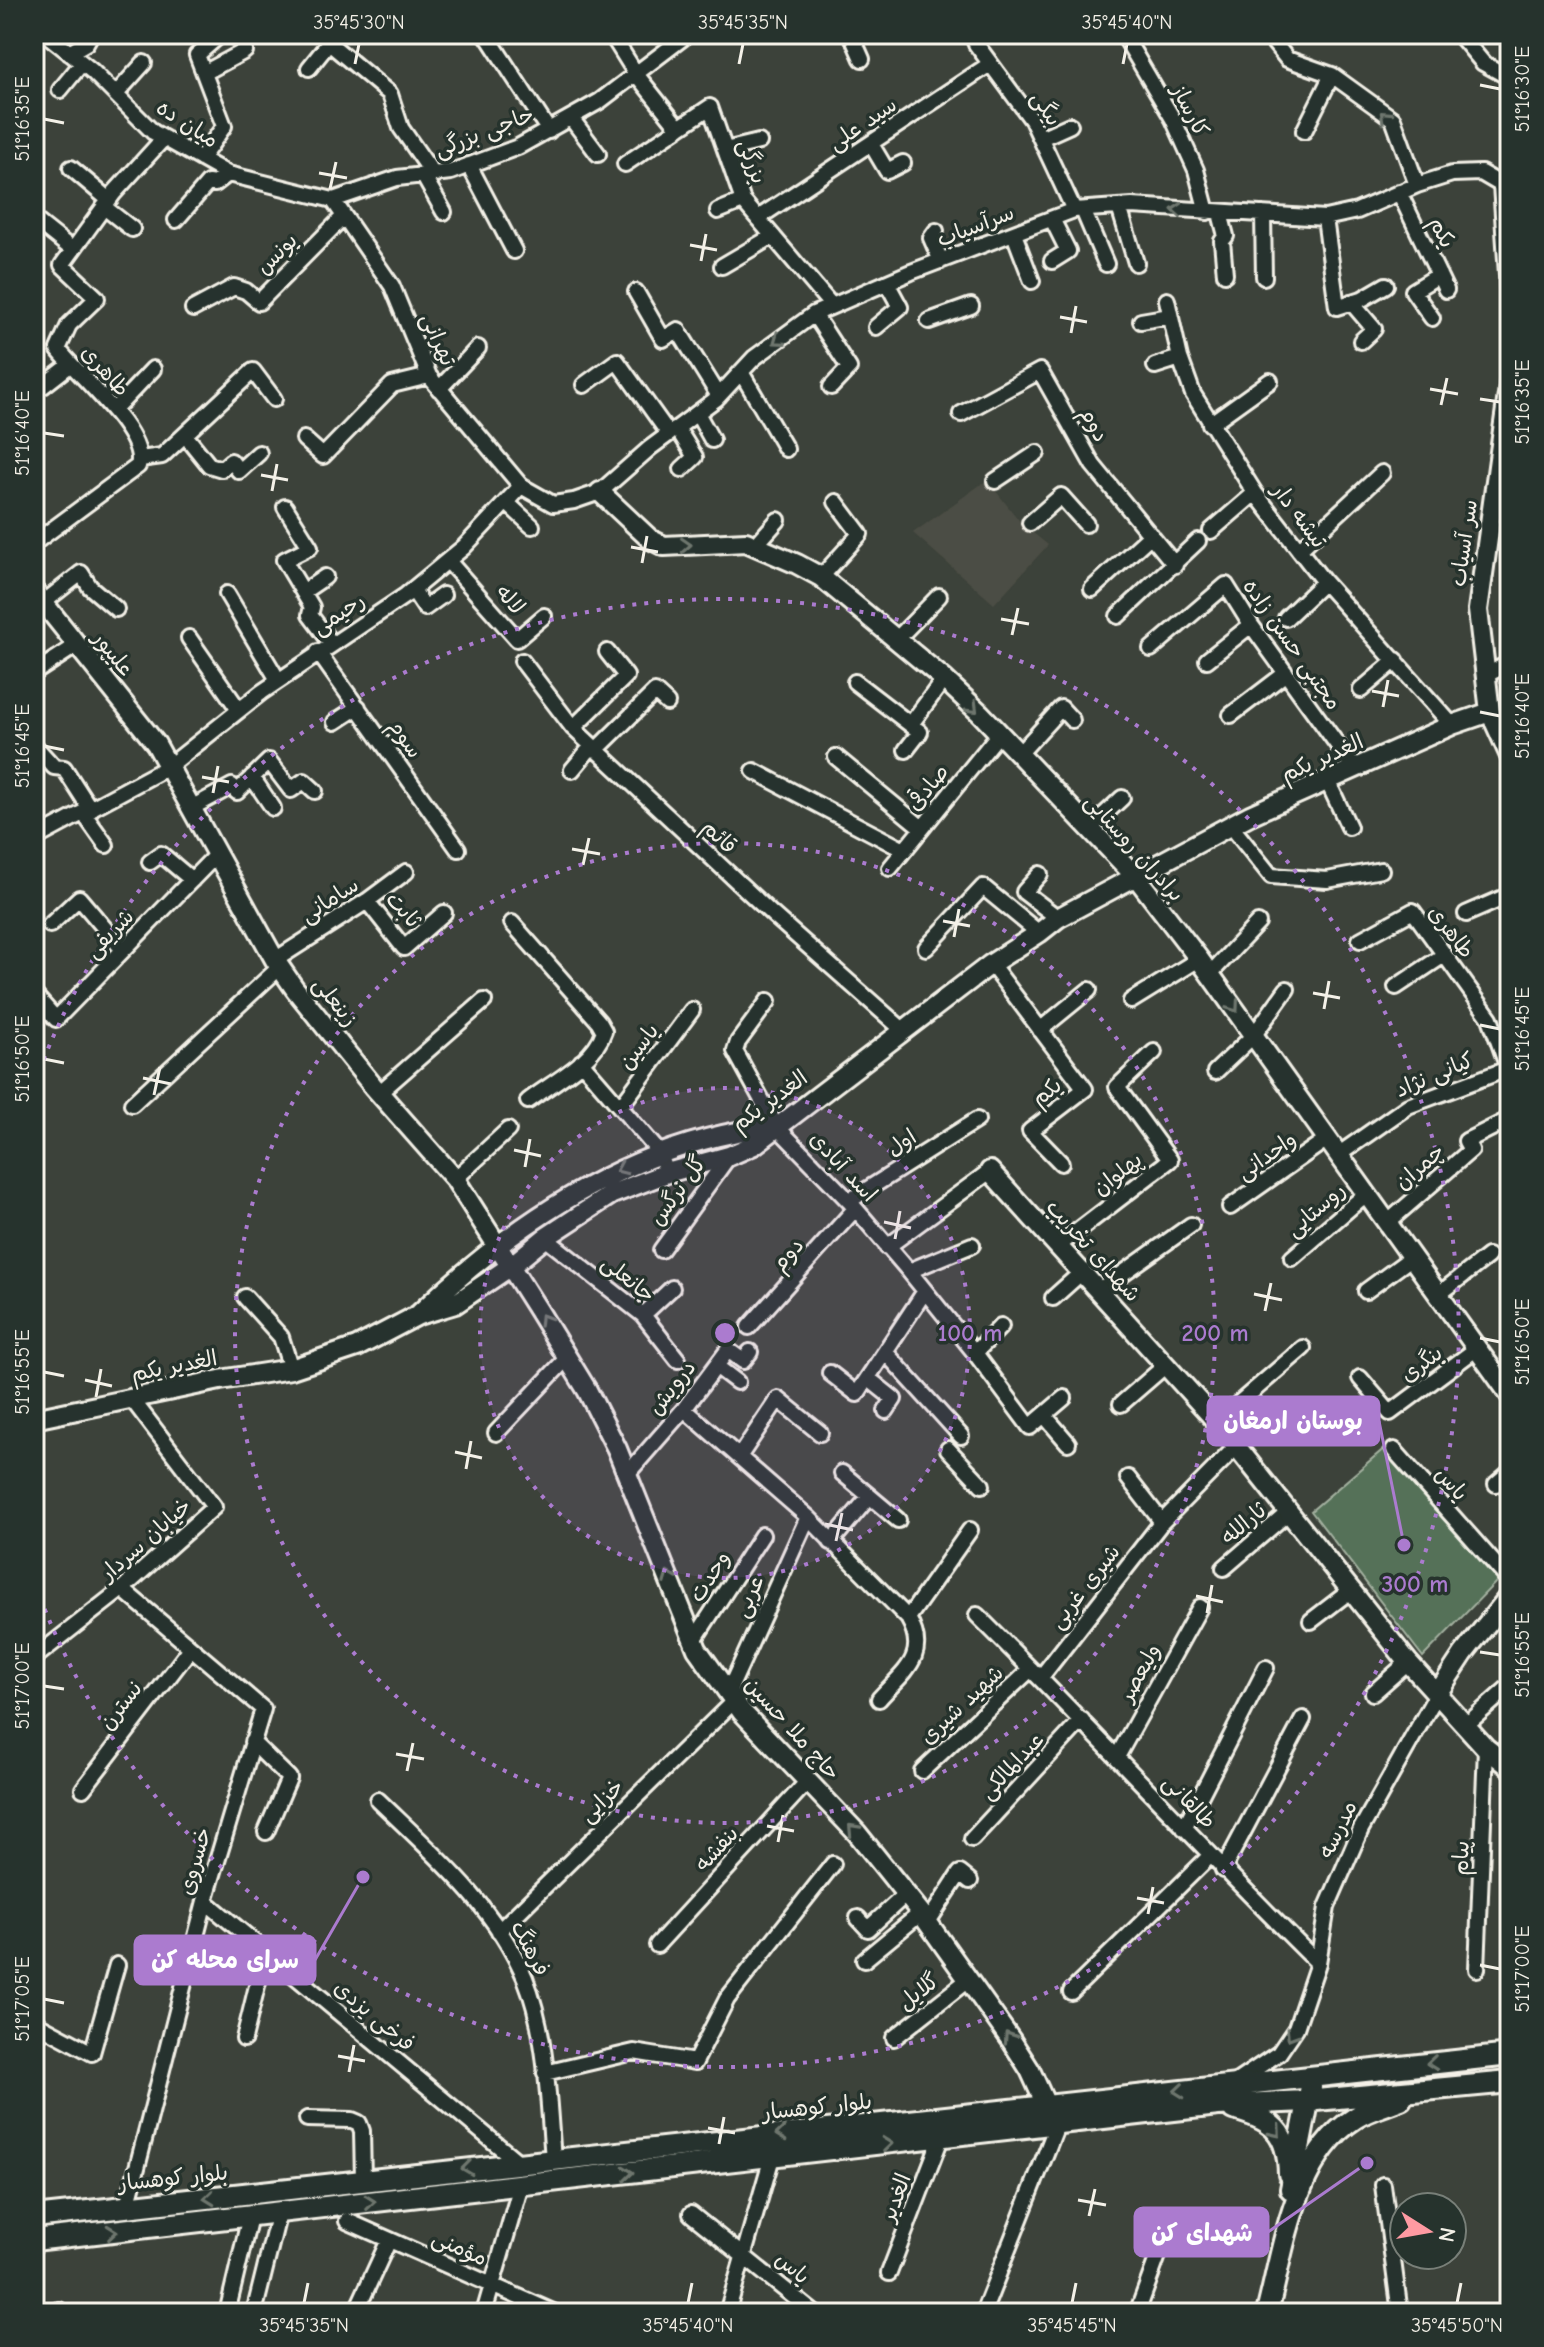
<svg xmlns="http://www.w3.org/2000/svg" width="1544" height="2347" viewBox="0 0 1544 2347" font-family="'Comic Neue','Playpen Sans Arabic',sans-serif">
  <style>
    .built { fill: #4c4d44 }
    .green { fill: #547159; stroke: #a4b1a0; stroke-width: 2 }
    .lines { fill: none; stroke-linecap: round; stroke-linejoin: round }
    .minor-casing { stroke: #f4f1e8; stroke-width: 20 }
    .tertiary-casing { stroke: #f4f1e8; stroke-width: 24 }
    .secondary-casing { stroke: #f4f1e8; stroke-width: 26 }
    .minor { stroke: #26332d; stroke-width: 14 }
    .tertiary { stroke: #26332d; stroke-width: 18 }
    .secondary { stroke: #26332d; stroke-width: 20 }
    .oneway { stroke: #6e766e }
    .ticks { fill: none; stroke: #f4f1e8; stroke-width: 3 }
    .ring { fill: none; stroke: #ab7bcf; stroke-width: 4; stroke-dasharray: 4 8 }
    .labels { text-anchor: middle; stroke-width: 7; stroke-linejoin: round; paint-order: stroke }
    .street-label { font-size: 22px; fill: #f4f1e8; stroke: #26332d }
    .centre { fill: #ab7bcf; stroke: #26332d; stroke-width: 4 }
    .ring-label { font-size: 24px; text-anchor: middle; font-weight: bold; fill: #ab7bcf; stroke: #26332d; stroke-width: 7; stroke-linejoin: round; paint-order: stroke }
    .leader { fill: none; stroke: #ab7bcf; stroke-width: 3 }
    .callout-dot { fill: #ab7bcf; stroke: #26332d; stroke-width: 3 }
    .callout { fill: #ab7bcf; stroke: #ab7bcf; stroke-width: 3 }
    .callout-label { font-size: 24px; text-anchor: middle; font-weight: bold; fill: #fff }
    .neatline { fill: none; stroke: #f4f1e8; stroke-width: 3 }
    .ticks-label { font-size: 20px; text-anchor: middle; fill: #f4f1e8 }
  </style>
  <rect width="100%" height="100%" fill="#3c423a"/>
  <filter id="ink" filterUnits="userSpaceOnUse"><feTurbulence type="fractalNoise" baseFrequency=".0125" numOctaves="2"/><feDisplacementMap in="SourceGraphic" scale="16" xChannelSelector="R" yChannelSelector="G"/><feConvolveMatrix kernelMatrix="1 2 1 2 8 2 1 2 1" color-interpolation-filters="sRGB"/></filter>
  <g filter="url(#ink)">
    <path class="built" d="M987,480l35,44 26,21 -54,59 -81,-71z"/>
    <path class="green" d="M1386,1447l113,132 -76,78 -112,-146z"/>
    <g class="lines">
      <defs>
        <path id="minor" d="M46,34l46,37 61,61 75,42 105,26
          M486,34l63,97
          M851,34l11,25
          M972,34l4,10 56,76 42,90
          M1123,34l50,85 23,51 11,42
          M1267,34l20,25 45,16 61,44 24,66
          M1459,34l24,29 27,15
          M613,37l23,37 43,54
          M329,43l61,51 11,34 32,46
          M69,53l17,-10 5,-9
          M309,68l20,-25
          M204,73l41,-22
          M60,90l22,-27
          M116,94l28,-31
          M571,118l27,36
          M1304,131l28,-56
          M1041,138l29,-13
          M871,144l16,27 16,-8
          M725,150l34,-8
          M201,159l23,-33 -27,-71 24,-21
          M625,164l85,-57 33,94 89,105
          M469,165l45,86
          M71,168l38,32
          M423,175l21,37
          M1399,192l47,98
          M333,200l59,86 37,90 92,110 32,18 21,-3 26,-9 50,-44 66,-49 38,-41 60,-44 97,-42 163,-62 58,-4 193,12 32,-7 60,-26 35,-11 29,-1 29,17
          M333,200l64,-22 54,-6 67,-25 82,-46 88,-67
          M104,207l28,22
          M1119,207l17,56
          M1083,210l23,54
          M718,211l25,-10
          M1220,213l6,23 -4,5 3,33
          M1263,214l1,63
          M758,218l232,-154
          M1325,218l12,89 25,-8 24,-14
          M34,219l39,31
          M176,220l32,-37 7,1 13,-10
          M936,231l-5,7 10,23
          M1014,234l18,47
          M1052,261l16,-10 -16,-32
          M722,266l51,-30
          M636,292l27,47 15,-9 41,66
          M1167,300l13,58 13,36 62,99 69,89 128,143
          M1351,302l23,27 -13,12
          M193,309l41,-22 12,4 13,11 85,-86
          M814,314l35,54 -18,19
          M1432,318l-19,-27 26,-16
          M929,321l42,-15
          M1141,321l29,-5
          M876,327l24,-20 -13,-24
          M1155,366l25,-8
          M741,372l45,77
          M34,376l9,10 27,-21
          M584,385l33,-24 52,73
          M439,389l39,-41
          M114,410l39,-41
          M697,413l15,27
          M961,414l79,-43 53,94 82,100
          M1210,424l60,-43
          M677,428l18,29 -13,12
          M185,435l24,30 13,4 9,-8 8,10 20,-18
          M304,439l19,17 69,-71 37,-9
          M140,459l22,-3 91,-85 21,28
          M995,481l42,-28
          M506,502l26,24
          M285,507l25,40 -26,13 28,47 -2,8 21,28
          M1030,523l31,-27 25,28
          M1211,531l44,-38
          M34,543l104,-77c10,-33 -61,-91 -80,-117l11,-24 28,-27 -35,-33 52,-72 50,-55
          M755,546l23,-26
          M1299,550l83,-77
          M448,561l69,78 27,-23
          M821,577l39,-43 -24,-32
          M1092,589l59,-54
          M413,590l12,18 18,-13
          M303,592l22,-15
          M227,594l51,86
          M43,603l38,-30 9,14 26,22
          M1118,616l80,-75
          M1286,618l38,-36
          M189,638l50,72
          M896,640l43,-44
          M1151,649l75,-64 25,40 104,144
          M318,652l140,197
          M1207,660l44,-35
          M522,661l51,67 199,186 131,116
          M34,673l43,-28
          M1486,675l24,-12
          M855,682l65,50 -14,18
          M1361,690l35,-30
          M1231,715l55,-42
          M335,722l23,-15
          M911,724l33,-45
          M573,728l53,-52 -19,-24
          M34,745l20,22 10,1 27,42
          M596,750l59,-58 12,11
          M1018,755l43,-47 11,12
          M836,757l86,71
          M572,770l20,-24
          M754,771l150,79
          M252,777l21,31
          M1326,778l23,49
          M191,808l41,-22 5,6 32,-31 22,29 13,-9 11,10
          M84,814l22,31
          M1231,826l40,50 56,4 54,-10
          M1089,829l33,-31
          M34,839l134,-72 94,-75 144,-97 58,-48 57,-61
          M150,862l11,-8 31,26
          M890,868l108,-133
          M1040,874l-16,18 34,26
          M367,901l37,47 40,-35
          M1466,914l44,-19
          M512,923l87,99 5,9c-10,31 -51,51 -76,70
          M50,925l29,-27 44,52
          M1360,940l53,-29 77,107 18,50
          M926,948l57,-61 56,46
          M275,960l92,-59 39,-29
          M991,964l94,125 -55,42 31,32
          M1210,974l48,-51
          M1396,987l48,-32
          M34,994l22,25 161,-165
          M768,1001l-30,41 -3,9 41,75 73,75 60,70 66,82 55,74 34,-29
          M1131,1001l68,-42
          M1040,1030l49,-40
          M581,1062l78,90 8,21
          M1215,1072l39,-37 33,-46
          M379,1093l105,-92
          M132,1104l148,-137
          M620,1107l72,-97
          M1338,1155l70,-49 102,-38
          M455,1179l53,-49
          M849,1201l128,-81
          M1230,1207l97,-68
          M1387,1223l84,-73 -5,-9 44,-22
          M545,1238l98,77 35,45
          M1058,1246l112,-86 -53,-73 37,-35
          M887,1247l103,-76
          M661,1250l68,-94
          M1292,1258l74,-64
          M909,1271l63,-26
          M1098,1291l93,-66
          M1366,1291l45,-33
          M1438,1295l50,-39
          M245,1297l36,40 10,32
          M1053,1298l29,-26
          M643,1315l29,-27
          M749,1327l106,-118
          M886,1353l75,83
          M975,1353l26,-27
          M716,1366l21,16
          M830,1373l27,21 68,-103
          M1360,1378l30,35 86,-64
          M869,1379l25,20 -8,12
          M1121,1404l45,-39
          M684,1409l124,108 100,101c22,38 -4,53 -29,81
          M1044,1415l24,28
          M1217,1422l86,-74
          M496,1433l71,-75
          M948,1449l34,36
          M1394,1450l116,131
          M739,1457l39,-58 42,34
          M628,1473l56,-64 44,-59 15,11 7,-9
          M842,1473l56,47
          M1128,1478l34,44
          M1496,1484l14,-12
          M831,1542l38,-45
          M1224,1568l66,-57
          M122,1589l141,120 -58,192 -78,306
          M977,1615c115,114 225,234 341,348
          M908,1618l62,-88
          M1311,1621l39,-30
          M694,1640l68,-105
          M34,1658l88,-69 92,-82 -83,-109
          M1041,1677l121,-155 75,-76
          M728,1693l80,-176
          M1373,1693l35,-31
          M1466,1725l44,-39
          M252,1742l37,36 -23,54
          M1117,1757l83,-150
          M922,1771l109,-102
          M83,1789l108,-141
          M378,1800c55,53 117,106 147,178 22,55 23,122 28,181
          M1184,1828l82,-160
          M972,1839l110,-119
          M1223,1870l80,-151
          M205,1901l313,261
          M858,1918l10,11 38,-35
          M928,1922l32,-49 10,8
          M499,1931l235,-230
          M657,1945l150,-163
          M864,1960l57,-47
          M1477,1969l9,-221
          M1071,1992l140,-137
          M34,2022l58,31 25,-88
          M894,2038l75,-59
          M244,2039l21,-86
          M545,2073l89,-21 61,10 32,-63 106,-135
          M1233,2084l46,-31 17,-25 22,-65 9,-56 34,-78 76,-135
          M307,2119l45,1 7,3 3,8 1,49
          M1383,2185l17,128
          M691,2214l123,99
          M347,2221l208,92
          M889,2273l52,-135
          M360,2303l29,-63
          M55,2313l4,-3
          M227,2313l23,-97
          M254,2313l25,-101
          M484,2313l37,-128
          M727,2313l45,-156
          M983,2313l74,-188
          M1137,2313l30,-82"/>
        <path id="tertiary" d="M1503,185l7,105
          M1510,380l-32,230 12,102 20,44
          M600,492l50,47 14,7 82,-4 51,22 24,13 123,102 36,34 157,165 62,81 311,436
          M34,591l122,153 119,216 20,29 78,97 82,93 83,131 49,80 30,59 80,200 45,63 115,121 64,80 90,127 19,30 16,35
          M990,1171l227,251 191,240 78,86 24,19
          M420,1313c99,-95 217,-172 356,-187
          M34,1419l186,-39 71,-11 66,-22 61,-32 37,-11 56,-38 34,-28 67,-44 55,-21 62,-17 25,-11 237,-181 48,-31 19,-15 192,-103 202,-90 38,-13
          M1437,1694l27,-41 46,-58"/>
        <path id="secondary" d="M1233,2109c39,10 55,22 56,65
          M1291,2189l20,-102
          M34,2217l1476,-162
          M34,2240l1184,-135 88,-4 204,-19
          M1267,2313c17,-65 27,-156 88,-195 14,-9 31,-13 46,-19"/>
      </defs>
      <use href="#minor" class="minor-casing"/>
      <use href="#tertiary" class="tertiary-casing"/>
      <use href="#secondary" class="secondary-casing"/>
      <use href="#minor" class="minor"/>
      <use href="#tertiary" class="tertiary"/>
      <use href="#secondary" class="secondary"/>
    </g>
    <defs><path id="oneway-chevron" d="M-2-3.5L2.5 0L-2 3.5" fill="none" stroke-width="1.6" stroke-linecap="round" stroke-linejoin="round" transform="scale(2)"/></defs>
    <g class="oneway">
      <use href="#oneway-chevron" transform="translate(1385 116) rotate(-137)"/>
      <use href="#oneway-chevron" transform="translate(1177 210) rotate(-175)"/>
      <use href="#oneway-chevron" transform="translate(778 340) rotate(144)"/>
      <use href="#oneway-chevron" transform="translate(686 545) rotate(-3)"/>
      <use href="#oneway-chevron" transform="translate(973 708) rotate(45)"/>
      <use href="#oneway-chevron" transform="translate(1234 1007) rotate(55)"/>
      <use href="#oneway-chevron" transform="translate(621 1169) rotate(156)"/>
      <use href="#oneway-chevron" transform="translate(544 1319) rotate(-122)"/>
      <use href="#oneway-chevron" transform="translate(669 1577) rotate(-111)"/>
      <use href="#oneway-chevron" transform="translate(853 1829) rotate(-133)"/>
      <use href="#oneway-chevron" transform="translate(1291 2035) rotate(122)"/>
      <use href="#oneway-chevron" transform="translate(1009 2037) rotate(-124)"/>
      <use href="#oneway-chevron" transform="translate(1432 2063) rotate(174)"/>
      <use href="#oneway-chevron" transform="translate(1179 2091) rotate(174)"/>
      <use href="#oneway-chevron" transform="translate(1276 2132) rotate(50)"/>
      <use href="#oneway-chevron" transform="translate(781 2134) rotate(174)"/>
      <use href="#oneway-chevron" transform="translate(887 2144) rotate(-6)"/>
      <use href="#oneway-chevron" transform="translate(467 2168) rotate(173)"/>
      <use href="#oneway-chevron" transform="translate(628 2173) rotate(-6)"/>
      <use href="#oneway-chevron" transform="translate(209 2198) rotate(174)"/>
      <use href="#oneway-chevron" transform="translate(370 2202) rotate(-6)"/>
      <use href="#oneway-chevron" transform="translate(112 2232) rotate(-6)"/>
    </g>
  </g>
  <path class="ticks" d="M355,64l4,-20M739,64l4,-20M1123,64l4,-20M1480,85l20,4M44,119l20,4M319,173l28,5M330,189l6,-27M690,245l27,5M701,261l5,-27M1060,317l27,5M1071,333l5,-27M1430,389l28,5M1480,399l20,3M1441,405l6,-27M44,433l20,3M261,475l27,5M272,491l5,-27M631,547l27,5M642,563l5,-27M1001,619l28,5M1012,635l6,-27M1372,691l27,5M1383,707l5,-27M1480,712l20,4M44,746l20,4M202,777l27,5M213,793l5,-27M572,849l28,5M583,865l6,-27M943,921l27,5M954,937l5,-28M1313,993l27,5M1324,1009l5,-28M1480,1025l20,4M44,1059l20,4M143,1078l28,6M154,1095l6,-28M514,1150l27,6M525,1167l5,-28M884,1222l27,6M895,1239l5,-28M1254,1294l28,6M1265,1311l6,-28M1480,1338l20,4M44,1372l20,4M85,1380l27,6M96,1397l5,-28M455,1452l27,6M466,1469l5,-28M825,1524l28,6M836,1541l6,-28M1196,1596l27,6M1207,1613l5,-28M1480,1652l20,3M44,1686l20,3M396,1754l28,5M407,1771l6,-28M767,1826l27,5M778,1842l5,-27M1137,1898l27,5M1148,1914l5,-27M1480,1965l20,4M44,1999l20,4M338,2056l27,5M349,2072l5,-27M708,2128l27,5M719,2144l5,-27M1078,2200l28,5M1089,2216l6,-27M304,2303l4,-20M688,2303l4,-20M1072,2303l4,-20M1457,2303l4,-20"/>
  <circle cx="725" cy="1333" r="245" fill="#ab7bcf" fill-opacity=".12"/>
  <g class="ring">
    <circle cx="725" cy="1333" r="245"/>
    <circle cx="725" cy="1333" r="490"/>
    <path d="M35 1082A734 734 0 1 1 35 1584"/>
  </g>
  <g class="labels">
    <g class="street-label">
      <text transform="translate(1047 108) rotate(58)" y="8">بیگی</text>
      <text transform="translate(1191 110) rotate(63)" y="8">کارساز</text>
      <text transform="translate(188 123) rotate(33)" y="8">میان ده</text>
      <text transform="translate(862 123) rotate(-34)" y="8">سید علی</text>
      <text transform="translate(484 131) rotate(-21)" y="8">حاجی بزرگی</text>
      <text transform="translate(753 161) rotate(70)" y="8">بزرگی</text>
      <text transform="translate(975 225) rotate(-21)" y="8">سرآسیاب</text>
      <text transform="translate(1443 232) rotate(64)" y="8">یکم</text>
      <text transform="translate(276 253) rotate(-45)" y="8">یونس</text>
      <text transform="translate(439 339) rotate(66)" y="8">تهرانی</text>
      <text transform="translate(106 370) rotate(48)" y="8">طاهری</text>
      <text transform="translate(1095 424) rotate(61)" y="8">دوم</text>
      <text transform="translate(1300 515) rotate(53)" y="8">تیشه دار</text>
      <text transform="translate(1463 543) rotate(-82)" y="8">سر آسیاب</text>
      <text transform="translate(511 599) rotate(49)" y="8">لاله</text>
      <text transform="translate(338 613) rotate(-33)" y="8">رحیمی</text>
      <text transform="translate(1293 644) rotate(55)" y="8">مجتبی حسن زاده</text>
      <text transform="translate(114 653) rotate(51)" y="8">علیپور</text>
      <text transform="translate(406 738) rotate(55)" y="8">سوم</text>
      <text transform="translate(1322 757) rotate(-24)" y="8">الغدیر یکم</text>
      <text transform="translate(927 787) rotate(-51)" y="8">صادقی</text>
      <text transform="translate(720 836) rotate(43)" y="8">قائم</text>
      <text transform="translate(1135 847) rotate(48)" y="8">برادران روستایی</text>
      <text transform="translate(329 899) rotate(-33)" y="8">سامانی</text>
      <text transform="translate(404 909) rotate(48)" y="8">ثابت</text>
      <text transform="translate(1452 931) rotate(52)" y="8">طاهری</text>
      <text transform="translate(109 933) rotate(-46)" y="8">شریفی</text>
      <text transform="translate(336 1001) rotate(51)" y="8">زینعلی</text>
      <text transform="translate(638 1046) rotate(-53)" y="8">یاسین</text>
      <text transform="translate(1434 1074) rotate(-23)" y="8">کیانی نژاد</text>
      <text transform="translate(1046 1091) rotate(-37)" y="8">یکم</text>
      <text transform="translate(769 1100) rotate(-36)" y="8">الغدیر یکم</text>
      <text transform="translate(901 1142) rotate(-33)" y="8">اول</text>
      <text transform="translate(1266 1155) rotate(-35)" y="8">واحدانی</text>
      <text transform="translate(844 1166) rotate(47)" y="8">اسد آبادی</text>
      <text transform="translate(1419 1166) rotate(-41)" y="8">چمران</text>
      <text transform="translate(1117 1173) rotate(-38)" y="8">پهلوان</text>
      <text transform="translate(677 1190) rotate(-54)" y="8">گل نرگس</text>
      <text transform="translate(1315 1209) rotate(-41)" y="8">روستایی</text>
      <text transform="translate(1094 1250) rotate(48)" y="8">شهدای تخریب</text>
      <text transform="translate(787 1254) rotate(-49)" y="8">دوم</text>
      <text transform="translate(629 1278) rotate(39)" y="8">جانعلی</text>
      <text transform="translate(1421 1363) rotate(-36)" y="8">بنگری</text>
      <text transform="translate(174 1365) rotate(-11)" y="8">الغدیر یکم</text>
      <text transform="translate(671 1387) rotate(-52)" y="8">درویش</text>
      <text transform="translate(1452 1483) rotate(48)" y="8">یاس</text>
      <text transform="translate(1243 1523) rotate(-40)" y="8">ثارالله</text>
      <text transform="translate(145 1539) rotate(-41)" y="8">خیابان سردار</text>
      <text transform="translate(709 1576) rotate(-57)" y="8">وحدت</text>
      <text transform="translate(1084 1586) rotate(-52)" y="8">شیری غربی</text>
      <text transform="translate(748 1596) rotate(-66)" y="8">عربی</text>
      <text transform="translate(1139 1672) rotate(-61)" y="8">ولیعصر</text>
      <text transform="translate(961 1704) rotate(-43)" y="8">شهید شیری</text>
      <text transform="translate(120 1705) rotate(-52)" y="8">نسترن</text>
      <text transform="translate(793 1728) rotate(48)" y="8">حاج ملا حسین</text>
      <text transform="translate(1011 1765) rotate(-47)" y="8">عبدالمالکی</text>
      <text transform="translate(601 1800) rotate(-44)" y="8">خزایی</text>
      <text transform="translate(1190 1801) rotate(46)" y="8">طالقانی</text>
      <text transform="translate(1337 1829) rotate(-64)" y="8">مدرسه</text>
      <text transform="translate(716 1848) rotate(-47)" y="8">بنفشه</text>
      <text transform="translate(1460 1858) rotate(-88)" y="8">پیام</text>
      <text transform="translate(194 1861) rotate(-74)" y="8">خسروی</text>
      <text transform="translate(531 1948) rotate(63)" y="8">فرهنگ</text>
      <text transform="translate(918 1991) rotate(-38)" y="8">گلایل</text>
      <text transform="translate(375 2015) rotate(40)" y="8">فرخی یزدی</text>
      <text transform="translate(817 2106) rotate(-6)" y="8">بلوار کوهسار</text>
      <text transform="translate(173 2177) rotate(-6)" y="8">بلوار کوهسار</text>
      <text transform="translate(895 2197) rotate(-69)" y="8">الغدیر</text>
      <text transform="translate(460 2247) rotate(24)" y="8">مؤمنی</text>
      <text transform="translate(793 2267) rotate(40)" y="8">یاس</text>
    </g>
  </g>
  <circle cx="725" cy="1333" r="12" class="centre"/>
  <g class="ring-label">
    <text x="970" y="1341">100 m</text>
    <text x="1215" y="1341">200 m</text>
    <text x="1415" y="1592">300 m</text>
  </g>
  <path class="leader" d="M1404 1545L1379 1421M363 1877L315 1960M1367 2163L1268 2232"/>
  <g class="callout-dot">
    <circle cx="1404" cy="1545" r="8"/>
    <circle cx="363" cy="1877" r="8"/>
    <circle cx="1367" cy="2163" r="8"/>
  </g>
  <g class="callout">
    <rect x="1208" y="1397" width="171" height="48" rx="8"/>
    <rect x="135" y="1936" width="180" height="48" rx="8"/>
    <rect x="1135" y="2208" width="133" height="48" rx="8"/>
  </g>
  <g class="callout-label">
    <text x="1293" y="1429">بوستان ارمغان</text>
    <text x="225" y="1968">سرای محله کن</text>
    <text x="1202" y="2241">شهدای کن</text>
  </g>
  <rect width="1544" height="2347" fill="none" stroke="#26332d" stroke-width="88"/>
  <g transform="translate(1428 2231) rotate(101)"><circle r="38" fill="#26332d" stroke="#787f78" stroke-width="2"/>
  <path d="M0-6L14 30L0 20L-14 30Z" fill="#ff9aa2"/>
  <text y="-12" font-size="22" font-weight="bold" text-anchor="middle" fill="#f4f1e8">N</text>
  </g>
  <rect x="44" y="44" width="1456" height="2259" class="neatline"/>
  <g class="ticks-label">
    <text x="359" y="29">35°45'30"N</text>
    <text x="743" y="29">35°45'35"N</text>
    <text x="1127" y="29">35°45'40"N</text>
    <text transform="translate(1522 89) rotate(-90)" y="7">51°16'30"E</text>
    <text transform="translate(22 119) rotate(-90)" y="7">51°16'35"E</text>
    <text transform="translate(1522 402) rotate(-90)" y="7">51°16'35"E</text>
    <text transform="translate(22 433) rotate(-90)" y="7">51°16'40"E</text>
    <text transform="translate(1522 716) rotate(-90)" y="7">51°16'40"E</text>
    <text transform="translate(22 746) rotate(-90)" y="7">51°16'45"E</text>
    <text transform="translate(1522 1029) rotate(-90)" y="7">51°16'45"E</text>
    <text transform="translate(22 1059) rotate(-90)" y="7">51°16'50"E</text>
    <text transform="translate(1522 1342) rotate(-90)" y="7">51°16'50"E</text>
    <text transform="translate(22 1372) rotate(-90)" y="7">51°16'55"E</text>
    <text transform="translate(1522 1655) rotate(-90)" y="7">51°16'55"E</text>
    <text transform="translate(22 1686) rotate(-90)" y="7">51°17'00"E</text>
    <text transform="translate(1522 1969) rotate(-90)" y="7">51°17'00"E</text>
    <text transform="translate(22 1999) rotate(-90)" y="7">51°17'05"E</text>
    <text x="304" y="2332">35°45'35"N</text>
    <text x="688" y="2332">35°45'40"N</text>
    <text x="1072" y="2332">35°45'45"N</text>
    <text x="1457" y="2332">35°45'50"N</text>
  </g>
</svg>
